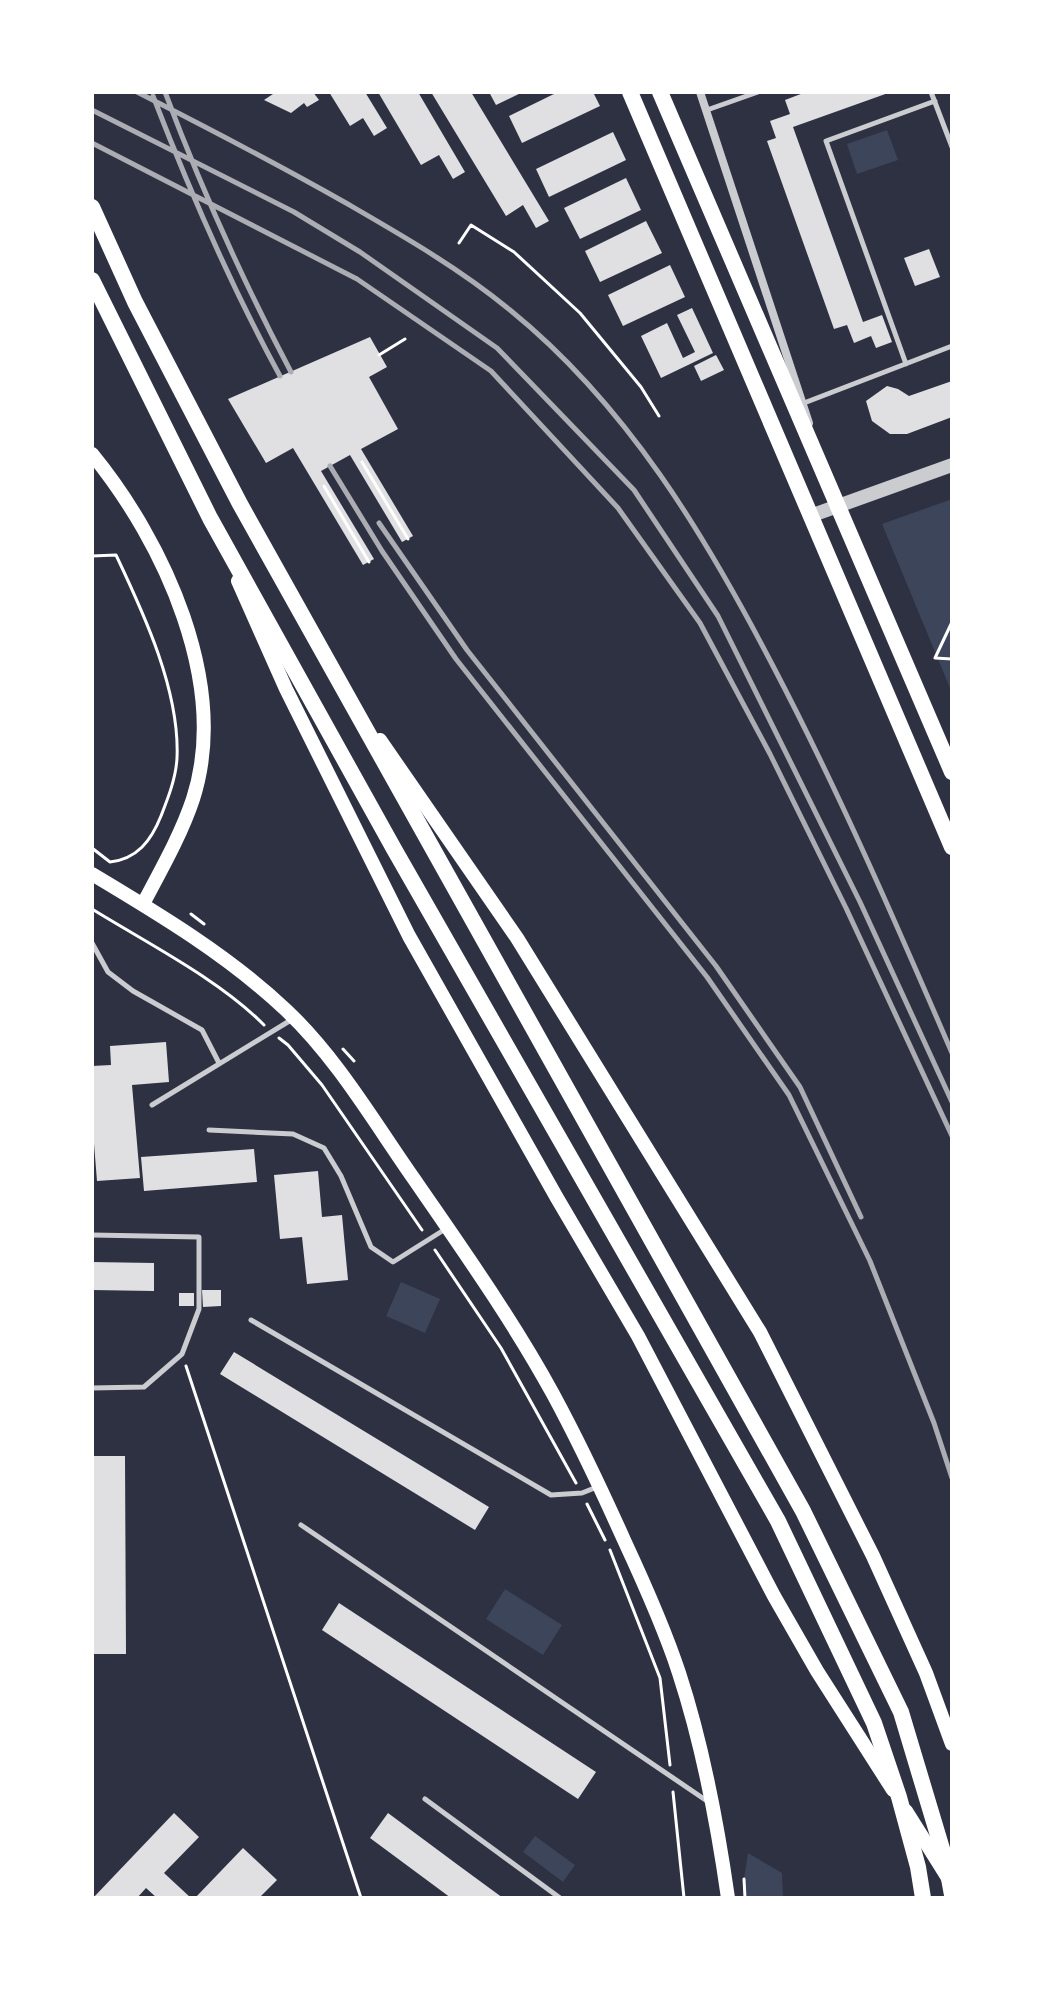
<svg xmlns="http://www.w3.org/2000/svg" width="1044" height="1990" viewBox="0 0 1044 1990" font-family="Barlow,sans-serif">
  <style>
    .green { fill: #3c4559 }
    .building { fill: #e0e0e3 }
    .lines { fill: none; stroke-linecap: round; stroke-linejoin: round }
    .path { stroke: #fff; stroke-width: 3 }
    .service { stroke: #caccd0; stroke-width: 5 }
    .minor { stroke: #caccd0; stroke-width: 8 }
    .tertiary { stroke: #caccd0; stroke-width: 14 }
    .secondary { stroke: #fff; stroke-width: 14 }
    .primary { stroke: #fff; stroke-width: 16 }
    .rail { stroke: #abadb3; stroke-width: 5 }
  </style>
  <rect width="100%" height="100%" fill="#2d3142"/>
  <path class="green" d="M887,130l11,30 -41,14 -10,-30z
    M952,499v194l-70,-169z
    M401,1282l39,17 -15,34 -39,-17z
    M505,1589l57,36 -19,30 -57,-36z
    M535,1836l40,29 -12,17 -40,-30z
    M748,1853l34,20 1,25h-38l-1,-19z"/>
  <path class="building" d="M276,92h37l6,8 -12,7 -3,-4 -13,10 -27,-13z
    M329,92h36l22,36 -13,8 -11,-18 -13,8z
    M378,92h40l47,80 -12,7 -14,-24 -18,10z
    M431,92h40l78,129 -13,7 -13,-23 -17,11z
    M489,92h34l-27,13z
    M558,92h35l7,14 -78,37 -13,-27z
    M806,92h85l-98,35 70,195 19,-7 10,27 -16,6 -5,-12 -17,7 -7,-18 -13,4 -67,-188 9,-3 -6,-17 20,-7 -5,-14z
    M613,132l13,28 -77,37 -13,-28z
    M626,178l15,32 -61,29 -16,-31z
    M646,221l16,32 -62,29 -15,-31z
    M929,249l11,28 -25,9 -11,-28z
    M670,265l15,32 -62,29 -15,-31z
    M692,308l21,45 -52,25 -20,-42 26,-13 16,35 12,-6 -18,-37z
    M370,337l17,30 -18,10 29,52 -37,20 52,87 -11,6 -52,-87 -29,16 53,88 -11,6 -70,-117 -27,15 -38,-64z
    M716,355l8,15 -23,11 -7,-15z
    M952,381v36l-45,17h-17l-18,-13 -6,-20 21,-15 11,3 11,7z
    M166,1042l3,40 -37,3 8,93 -43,3 -5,-62v-53l19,-1 -1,-19z
    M254,1149l3,33 -113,9 -3,-34z
    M318,1171l4,46 20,-2 6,65 -41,4 -5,-47 -22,2 -6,-64z
    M92,1262l62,1v28l-62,-1z
    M202,1290h19v16l-18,1z
    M179,1293h15v13h-15z
    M234,1352l255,155 -14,23 -255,-156z
    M92,1456h33l1,198h-34z
    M339,1603l257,169 -18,27 -256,-169z
    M174,1813l25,24 -35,36 27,25h-34l-11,-10 -9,10h-44z
    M388,1813l70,52 45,33h-52l-81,-60z
    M243,1848l34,32 -18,18h-64z"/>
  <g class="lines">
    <path class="path" d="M459,243l12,-18 43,27 66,61 61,74 18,29
      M379,355l26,-16
      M362,462l46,77
      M324,486l45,76
      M92,556l24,-1c28,59 64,136 61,203 -1,20 -9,40 -16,58 -10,25 -24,43 -51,46l-18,-14
      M952,622l-17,36 17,1
      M92,909c55,34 128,71 172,116
      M191,914l13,10
      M279,1038l9,7 34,40 100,145
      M343,1049l11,12
      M435,1250l66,98 75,135
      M186,1366l175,532
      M587,1504l18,36
      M610,1550l50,128 10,87
      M673,1792l11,106
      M744,1879l1,19"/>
    <path class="service" d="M931,92l21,55
      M707,110l51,-18
      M906,364l-80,-223 109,-40
      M804,403l148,-57
      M92,943l16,29 25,19 69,39 17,33
      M152,1105l139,-85
      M209,1130l84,4 31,14 17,28 30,71 22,15 54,-34
      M92,1235l107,2v72l-17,45 -38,33 -52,1
      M251,1320l300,175 31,-2 15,-6
      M301,1525l406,276
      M425,1799l135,99"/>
    <path class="minor" d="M700,92l109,331"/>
    <path class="tertiary" d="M810,516l142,-51"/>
    <path class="secondary" d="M92,454c72,88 138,230 101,345 -12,36 -32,71 -50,105
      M238,581l48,108 123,247 148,262 81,138 136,260 43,75 76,119
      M380,740l137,198 243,394 113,224 53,117 26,71
      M92,874c67,40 137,82 194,136 51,48 88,112 128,169 48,70 98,140 139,215 26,48 49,97 71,146 20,43 40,87 55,133 24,73 38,148 49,225
      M906,1811l42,67"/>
    <path class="primary" d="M630,92l322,755
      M660,92l292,680
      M92,207l43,95 105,202 563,1007 98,201 45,150 6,33
      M92,280l118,238 184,331 384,672 96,202 25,74 19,70 5,31"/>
    <path class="rail" d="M137,92c71,36 140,72 209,111 57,33 113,65 164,107 117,95 195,225 263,356 66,126 123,257 179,387
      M165,92c36,96 78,189 126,280
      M153,96c37,96 78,190 127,280
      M92,110l202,102 66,40 137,96 137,142 84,126 142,286 92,200
      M92,143l265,136 134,92 127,137 82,115 70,131 76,154 106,228
      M330,466l52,85 74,108 251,318 82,118 81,166 64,162 18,55
      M379,523l88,127 249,316 84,121 61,130"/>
  </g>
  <rect width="1044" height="1990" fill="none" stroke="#ffffff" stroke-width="188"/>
</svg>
